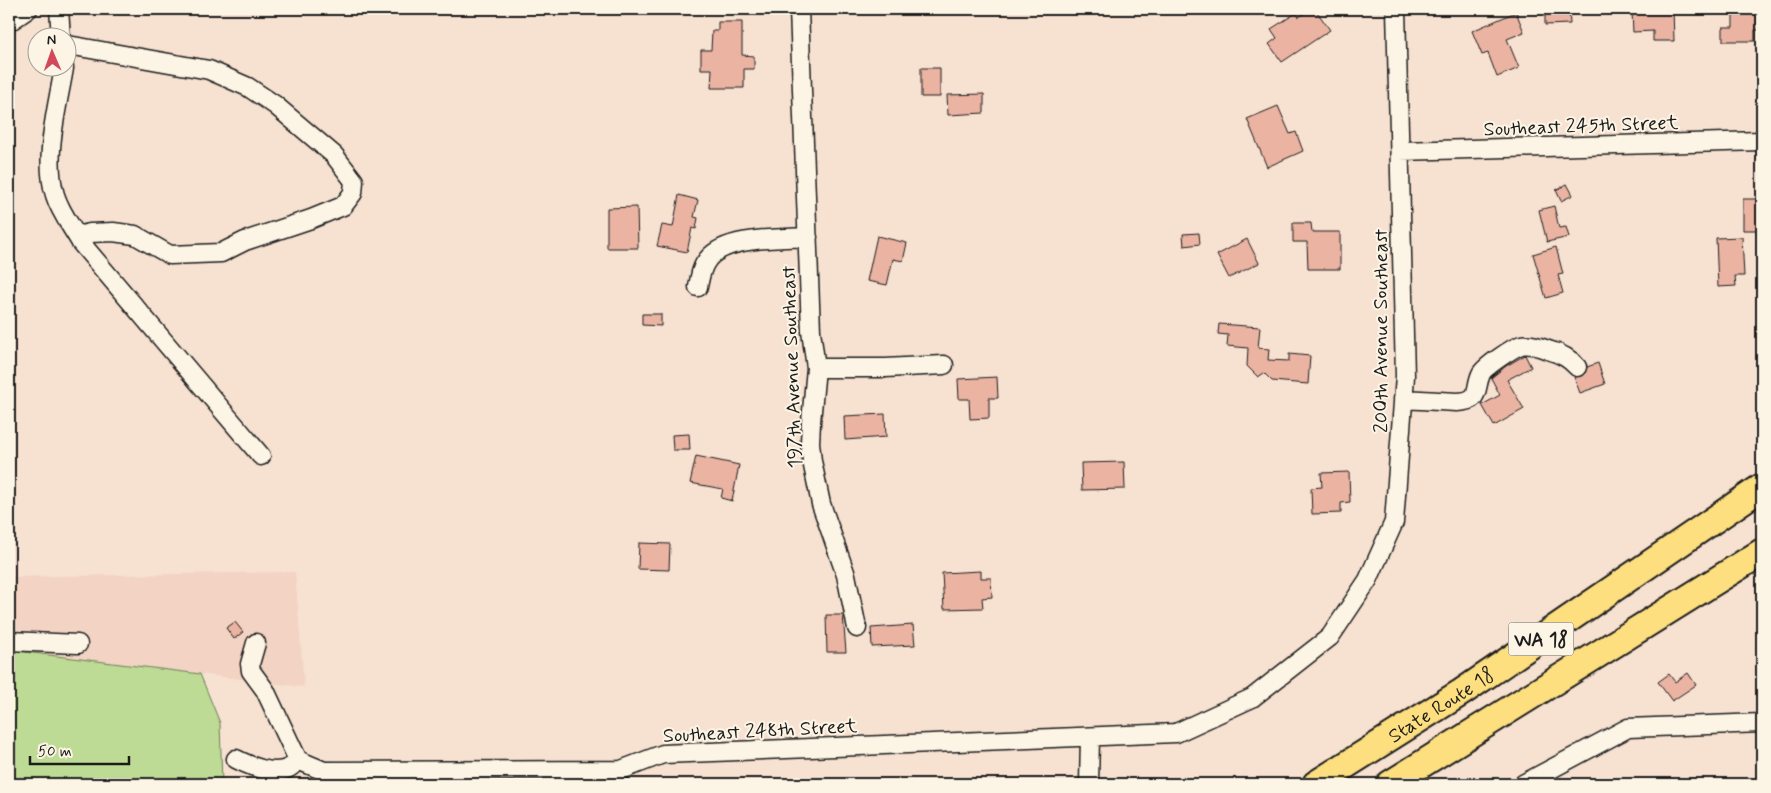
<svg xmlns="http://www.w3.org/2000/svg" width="1771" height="793" viewBox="0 0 1771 793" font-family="Mynerve,sans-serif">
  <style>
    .built { fill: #f3d3c3 }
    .green { fill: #bddb94; stroke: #6c7c58 }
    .building { fill: #ebb3a2; stroke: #1c1c1c }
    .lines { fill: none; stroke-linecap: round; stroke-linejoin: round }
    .minor-casing { stroke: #1c1c1c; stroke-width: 21 }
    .highway-casing { stroke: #1c1c1c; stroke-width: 30 }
    .minor { stroke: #fcf5e5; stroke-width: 18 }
    .highway { stroke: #fddf80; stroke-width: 26 }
    .labels { text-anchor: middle; stroke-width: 4; stroke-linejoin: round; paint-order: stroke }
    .shield { fill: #fcf5e5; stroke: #5f5d58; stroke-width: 1 }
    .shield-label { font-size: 19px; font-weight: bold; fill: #1c1c1c }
    .street-label { font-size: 20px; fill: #1c1c1c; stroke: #fcf5e5 }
  </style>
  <rect width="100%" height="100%" fill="#f7e1d1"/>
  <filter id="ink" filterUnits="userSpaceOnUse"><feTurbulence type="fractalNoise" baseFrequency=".02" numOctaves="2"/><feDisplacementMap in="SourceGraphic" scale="10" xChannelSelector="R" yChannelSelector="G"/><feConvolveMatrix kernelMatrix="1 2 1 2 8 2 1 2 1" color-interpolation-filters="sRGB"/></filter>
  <g filter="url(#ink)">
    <path class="built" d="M295,572l9,115 -295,-37v-73z"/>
    <path class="green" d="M9,650l191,24 20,49 2,61h-213z"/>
    <path class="building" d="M1311,9h4l15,21 -48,32 -13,-18 8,-6 -6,-9 25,-16 3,4z
      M1545,9h24l1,15 -25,1z
      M1642,9h31l1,32h-21v-10l-20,1 -1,-20 10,-1z
      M1733,9h29v21h-7v11h-32v-14h10z
      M1516,12l8,20 -17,7 12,29 -22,9 -9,-24 -6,2 -10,-24z
      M718,22h24v33l12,1v13h-10v19h-33l1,-19h-11v-19h10l1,-19h6z
      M921,68h19v29h-19z
      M984,94v19l-36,2 -1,-20z
      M1278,106l12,28 6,-2 7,19 -36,16 -20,-48z
      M1567,184l6,11 -12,6 -5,-11z
      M679,195l19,5 -4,17 4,1 -2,11 -4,-1 -5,24 -30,-6 5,-21 11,2z
      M1743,199h19v31h-19z
      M1554,206l5,22 7,-1 3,10 -22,5 -8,-32z
      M637,207l1,41h-31v-40z
      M1293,223h18l1,9h28v37h-32l-1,-27h-14z
      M1199,233l1,11 -16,2 -1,-12z
      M877,236l30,7 -4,18 -10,-2 -6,26 -20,-4z
      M1742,237l2,39h-9l1,10 -18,1 -2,-49z
      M1247,239l12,24 -30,15 -12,-23z
      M1556,247l7,27 -5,1 5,18 -17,5 -13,-44z
      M642,314h19v12l-19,-1z
      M1219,324l41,3 -2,21 11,1 -1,11 21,1v-7l21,2 -2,28 -36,-3 -8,-8 -6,4 -11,-11 1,-18 -21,-2 1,-11 -10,-1z
      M1525,355l6,12 -24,13 17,29 -30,17 -12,-21 18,-10 -9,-17 15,-12z
      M1598,363l7,21 -25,9 -6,-16 10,-2 3,-8z
      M997,377l1,21h-9v20l-19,1 -1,-20h-10l-1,-20z
      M885,414l1,23 -41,3 -1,-24z
      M689,434l1,16h-17l-1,-15z
      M696,456l43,9 -7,36 -11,-3 2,-9 -33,-6z
      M1124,462l1,27 -43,1 -1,-27z
      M1349,472l1,30 -9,1v10l-29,1 -1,-26 11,-1 -1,-14z
      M639,543l31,1 -1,26 -31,-1z
      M981,571v7h10l1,19 -10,1 1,10 -39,1 -2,-36z
      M826,615h17l3,37h-19z
      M235,622l8,10 -9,7 -8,-11z
      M913,625l2,20 -43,2 -1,-19z
      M1688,673l8,12 -24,16 -14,-19 11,-8 6,8z"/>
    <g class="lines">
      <defs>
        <path id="minor" d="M59,9l2,29
          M799,9l12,322 5,37 -5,54 -1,21 2,18 9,43 25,71 11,53
          M9,22l19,-13
          M68,45l141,25 39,17 27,18 59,50 20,26 -1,12 -10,13 -32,13 -66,22 -24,12 -51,2 -35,-20 -22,-3 -23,1 -13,3
          M64,68c-6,37 -21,90 -9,127 5,17 17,32 26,48l180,213
          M1400,151l362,-10
          M698,287c2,-10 3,-20 10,-28 18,-23 73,-20 100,-22
          M816,368h69l59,-3
          M1403,399l54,3c25,-1 17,-13 24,-28 3,-7 33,-27 40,-29 9,-2 19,2 27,5 11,3 21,7 29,17
          M9,641l69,3
          M256,643l-6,21 1,7 14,19 33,70 26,11 297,-1 42,-16 513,-21 76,-35 78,-61 38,-57 26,-58 11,-146 -9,-367
          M236,759c14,7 37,17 53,9 3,-2 7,-5 9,-8
          M1089,784l1,-47
          M1523,784l105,-56 134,-5"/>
        <g id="highway">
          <path id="s1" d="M1316,784l146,-92 300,-205"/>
          <path d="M1390,784l372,-232"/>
        </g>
      </defs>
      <use href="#minor" class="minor-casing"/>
      <use href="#highway" class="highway-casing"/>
      <use href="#minor" class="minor"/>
      <use href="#highway" class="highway"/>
    </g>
  </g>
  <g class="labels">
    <rect class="shield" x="1508.5" y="622.5" width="65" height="33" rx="4"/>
    <g class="shield-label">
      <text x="1541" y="646">WA 18</text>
    </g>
    <g class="street-label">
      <text transform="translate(1581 125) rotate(-2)" y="7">Southeast 245th Street</text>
      <text transform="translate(1380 331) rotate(-90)" y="7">200th Avenue Southeast</text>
      <text transform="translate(791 367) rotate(-92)" y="7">197th Avenue Southeast</text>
      <text dy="7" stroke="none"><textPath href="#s1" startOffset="148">State Route 18</textPath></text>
      <text transform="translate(760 730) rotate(-3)" y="7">Southeast 248th Street</text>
    </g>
  </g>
  <rect width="1771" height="793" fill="none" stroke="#fcf5e5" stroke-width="30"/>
  <rect x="15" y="15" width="1741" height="763" fill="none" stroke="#1c1c1c" stroke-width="2" filter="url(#ink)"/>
  <g transform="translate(52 52) rotate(358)"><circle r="24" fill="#fcf5e5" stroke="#a29e95"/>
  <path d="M0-4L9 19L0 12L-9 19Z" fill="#d1495b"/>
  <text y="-8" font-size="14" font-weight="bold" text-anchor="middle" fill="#1c1c1c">N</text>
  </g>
  <path d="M30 756v8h99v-8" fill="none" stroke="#1c1c1c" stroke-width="2.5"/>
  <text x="38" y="756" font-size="15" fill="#1c1c1c" stroke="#fcf5e5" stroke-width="4" paint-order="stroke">50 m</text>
</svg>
